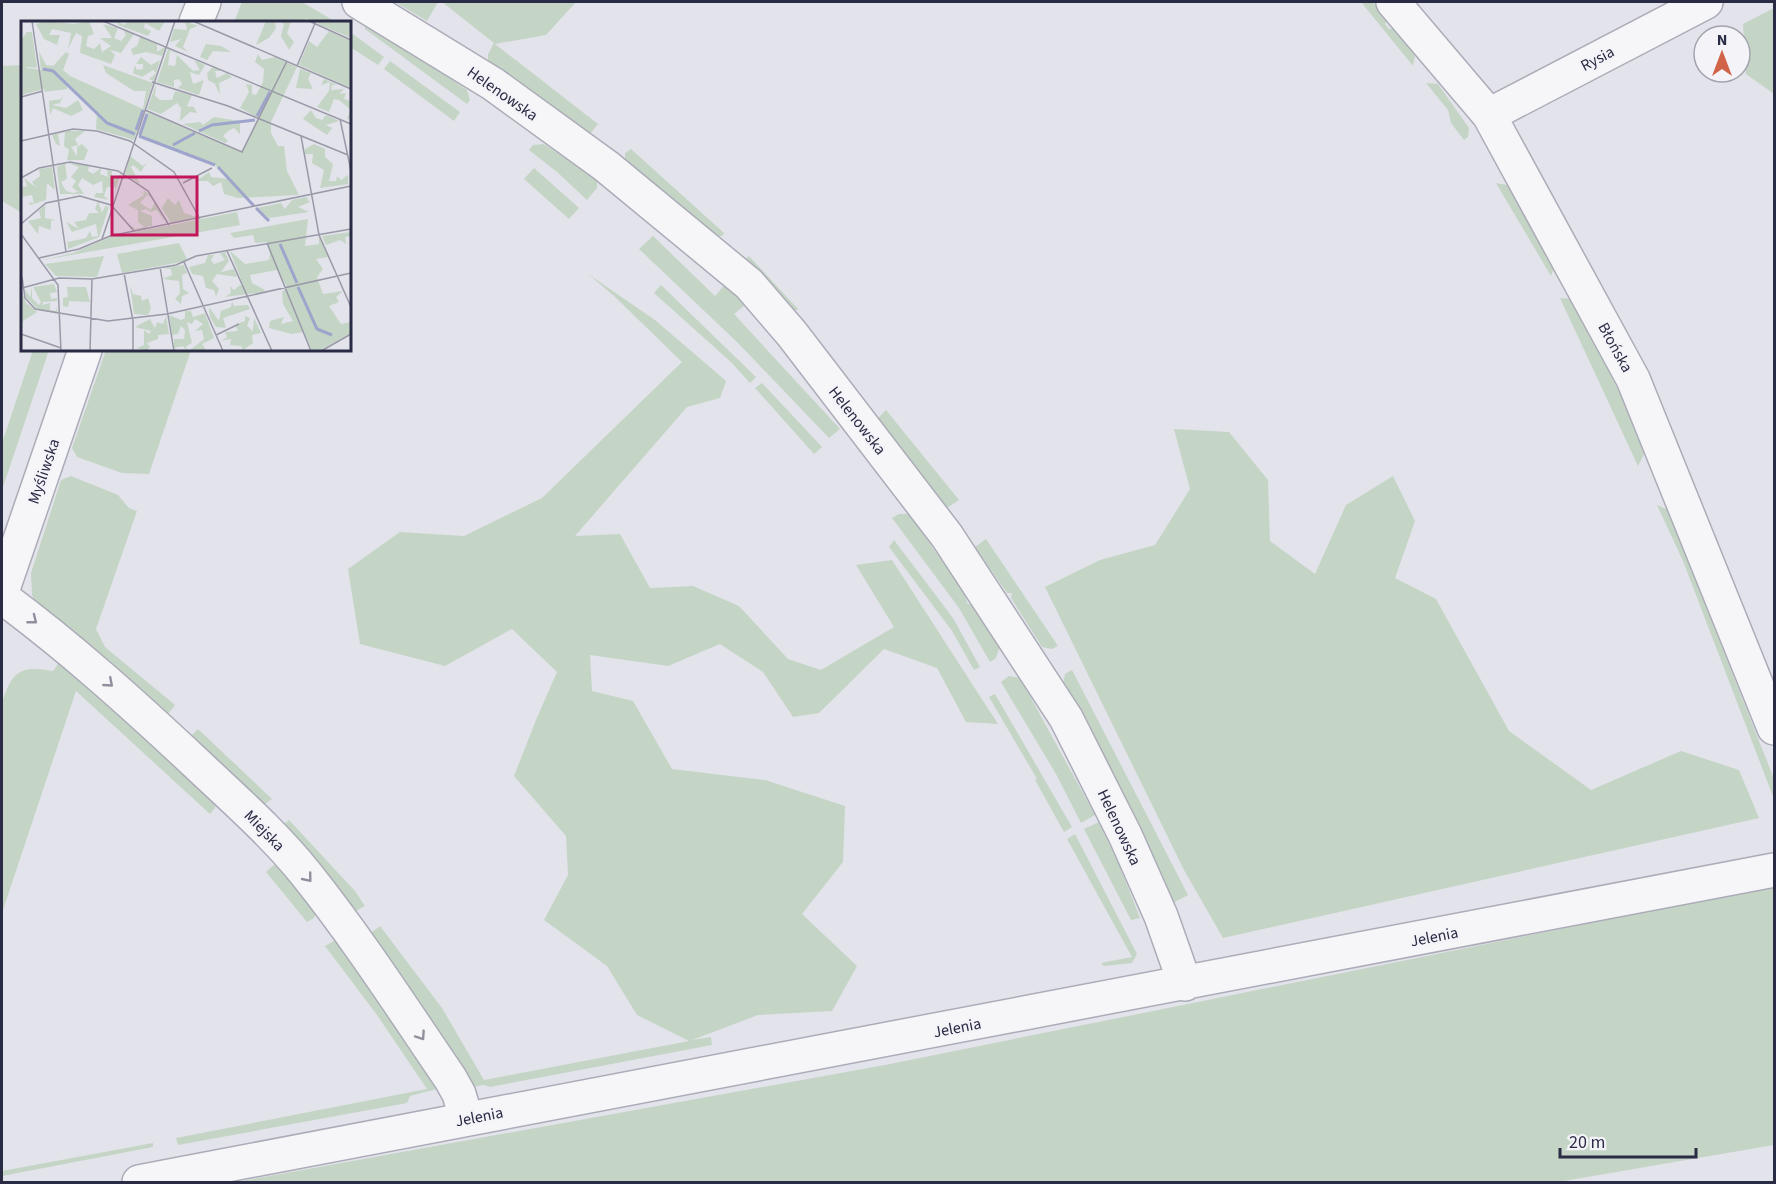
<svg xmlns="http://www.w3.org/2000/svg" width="1776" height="1184" viewBox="0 0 1776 1184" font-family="'Source Sans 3',sans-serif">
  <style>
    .green { fill: #c4d5c5 }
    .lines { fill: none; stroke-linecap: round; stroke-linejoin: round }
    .street-casing { stroke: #acacb9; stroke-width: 36 }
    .street { stroke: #f6f6f9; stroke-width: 33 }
    .oneway { stroke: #90909e }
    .labels { text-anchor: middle; stroke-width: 4.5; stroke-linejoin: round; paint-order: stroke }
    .street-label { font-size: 16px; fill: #2a2b44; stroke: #f3f3f8 }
    .inset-river { fill: none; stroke: #9ea4cb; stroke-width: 3 }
    .inset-road { fill: none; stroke: #9999a8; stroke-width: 1.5 }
    .view { fill: #c2185b; fill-opacity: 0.15; stroke: #c2185b; stroke-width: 3 }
    .inset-edge { fill: none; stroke: #2a2b44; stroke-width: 3 }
  </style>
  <rect width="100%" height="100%" fill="#e3e3eb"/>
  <path class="green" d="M242,2h60l34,20h-24l-6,-4 -2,4h-70z
    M395,2h43l-11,19z
    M442,2h134l-30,33 -51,9 103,80 -9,11 -101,-72v-9l6,-11z
    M1361,2h12l15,17 -3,5 4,5 6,-1 20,27 -2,11z
    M1774,8v86l-28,-20 -3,-50z
    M365,25l52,31 50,34 3,10 -3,4 -102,-75z
    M350,32l34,25 -6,8 -28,-18z
    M390,61l70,51 -6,9 -70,-52z
    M22,65v148l-20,-12v-135z
    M1426,83l12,1 31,44 -1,9 -4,3 -13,-17 -3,-13z
    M544,144l53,36v8l-10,12 -30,-28 -28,-22 4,-5z
    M631,149l93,84 -2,3h-11l-86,-70v-13z
    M534,168l45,40 -10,11 -45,-40z
    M1496,183l11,2 48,80 -4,11z
    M653,236l62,60 13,-15 21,21 -15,12 106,115 -11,9 -91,-95 -99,-94z
    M749,256l49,53 -8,6 -49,-53z
    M588,274l67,46 71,61 -6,17 -33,9 -112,129 45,-2 30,54 43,-2 46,20 49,53 33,11 73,-43 -38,-62 36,-5 106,164 -32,-2 -29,-54 -53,-19 -65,64 -26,4 -30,-45 -43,-28 -52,22 -78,-11 2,36 41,10 39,68 93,11 80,26 -2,56 -41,52 55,52 -25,45 -74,4 -66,25 19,-3 1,8 -222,42 -6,-2 -14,2 -99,-154 9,-7 62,82 42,72 205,-39 -52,-26 -30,-49 -63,-46 24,-45 -2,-39 -52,-60 22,-56 21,-48 -45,-43 -67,37 -85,-22 -12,-75 52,-37 64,4 78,-38 140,-136 -69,-67z
    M661,285l95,92 -6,6 -18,-20 -78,-70z
    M1560,298l14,1 49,101 22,52 -7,14z
    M33,350h16l-47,140v-47z
    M106,350h85l-42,124 -27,-1 -45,-16 -5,-9z
    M762,383l60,64 -8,7 -59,-66z
    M886,410l73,90 -12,8 -4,-5 -66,-84z
    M1174,429l55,3 39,48 2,61 45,33 31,-69 47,-29 22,45 -20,57 41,21 73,132 82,59 90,-39 58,19 20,48 -536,120 -39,-68 -139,-283 55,-27 55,-15 35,-56z
    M71,476l47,19 11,13 8,3 -41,118 9,18 70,58 -6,8 -10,-1 -122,-106 -5,-11 -1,-22 30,-93z
    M1657,505l11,5 106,269v20l-91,-238z
    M899,514h10l57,81 1,8 6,3 27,40 -4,12 -6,4 -31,-54 -67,-90z
    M986,539l72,107 -6,3 -10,-2 -31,-49 1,-5h-5l-32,-46z
    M894,540l59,78 27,49 -6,3 -22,-39 -63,-84z
    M61,660l156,139 -2,9 -5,6 -134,-123 -74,222v-210c10,-32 18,-38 51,-32z
    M1072,670l116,225 -15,8 -42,-95 -68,-124 2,-10z
    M1009,676l11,2 75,137 -14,8 -25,-49 -55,-92z
    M995,694l77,133 -8,5 -29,-52 2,-1 -48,-82z
    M198,729l74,70 -7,5h-8l-69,-65z
    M289,820l66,71 10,15 -11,6 -72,-82 2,-6z
    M1099,822l21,45 20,51 -9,2 -47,-91z
    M1075,834l62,120 -5,9 -28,3 -3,-3 31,-6 -65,-118z
    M277,862l40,47 -3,9 -7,4 -41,-50z
    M1774,886v259l-216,37h-1322l649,-117z
    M334,941h6l96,139 1,9 -27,7 -3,7 -229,42 -2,-7 251,-49 -50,-74 -52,-69z
    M153,1143v4l-151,29v-5z"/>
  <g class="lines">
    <defs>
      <path id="street" d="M359,2l134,82 113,82 143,118 43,50 155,202 119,182 59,117 36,81 24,68
        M1393,2l96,113 144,264 141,349
        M196,22l8,-20
        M1489,115l217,-113
        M2,592l83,-242
        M2,597c69,51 133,109 196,168 37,35 76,69 108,109 52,65 97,135 144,204l9,16 7,24
        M139,1182c545,-106 1091,-207 1635,-312"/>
    </defs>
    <use href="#street" class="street-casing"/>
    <use href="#street" class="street"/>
  </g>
  <defs><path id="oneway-chevron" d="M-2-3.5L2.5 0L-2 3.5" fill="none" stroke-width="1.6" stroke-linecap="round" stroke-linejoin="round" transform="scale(1.5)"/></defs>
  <g class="oneway">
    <use href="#oneway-chevron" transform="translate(33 620) rotate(38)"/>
    <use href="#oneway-chevron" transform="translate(109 683) rotate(41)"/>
    <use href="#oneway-chevron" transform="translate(308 878) rotate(51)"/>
    <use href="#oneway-chevron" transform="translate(421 1036) rotate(56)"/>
  </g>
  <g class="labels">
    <g class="street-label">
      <text transform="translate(1597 58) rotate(-28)" y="6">Rysia</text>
      <text transform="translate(503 93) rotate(35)" y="6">Helenowska</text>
      <text transform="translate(1616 347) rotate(61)" y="6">Błońska</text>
      <text transform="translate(858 420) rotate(52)" y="6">Helenowska</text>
      <text transform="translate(43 471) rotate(-71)" y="6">Myśliwska</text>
      <text transform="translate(1120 827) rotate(65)" y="6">Helenowska</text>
      <text transform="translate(265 830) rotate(46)" y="6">Miejska</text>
      <text transform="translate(1434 936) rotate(-11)" y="6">Jelenia</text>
      <text transform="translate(957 1027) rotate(-11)" y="6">Jelenia</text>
      <text transform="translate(479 1116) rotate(-11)" y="6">Jelenia</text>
    </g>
  </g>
  <g transform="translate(21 21)">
    <rect width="330" height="330" fill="#e3e3eb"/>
    <path d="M24,0l29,3 15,-3 5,13 -6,2 -2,10 8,3 6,-6 2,9 9,-6 -11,-8h12l-9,-14 15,4 -4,10 7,3 5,-6 -3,-6 11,5 -13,19 -11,-3 5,5 -4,9 -31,-11 2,-17 -6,-3 -8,16 3,-16 -19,-4 -3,6h11l-3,10 -13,-6 -8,-15zM96,0l7,4 5,-4h36l-6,10 -14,-8 -1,5 7,3 -3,5 -30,-11zM164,0l13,5 -8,3 -7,18 5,5 -13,-6 6,-7 -11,3 4,-13 13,1zM245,0h9l1,7 -7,10 -13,7zM270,0l-4,12 7,9 -5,8 -8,-14 3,-12 -3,-3zM298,0h32l-2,16 -31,-13zM308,10l22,10v47l-52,-23 10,-24 8,6zM6,11h5l5,36 -10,-1v1l14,2 -2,-19 7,14 7,1 13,-14 3,2 -6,16 7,6 73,33 3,-18h-12l-28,-18 -3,-8 50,18 -19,57 -38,-11 1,-16 -30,-29v5l-22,3 -1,-3 -23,6v-55zM119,16l17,7v8l9,-6 -4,10 -16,-4 -13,3 -2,-6 6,-3zM185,23l15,2 10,6 -18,-1 -6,9 -7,-3zM147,28l12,5 -10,-3 -2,14 7,1 2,-11 16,16 7,-1 -6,-10 11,5 -6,10 -9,-3 3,12 11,-4 -5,15 -21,-7 4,-4 -3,-5 -5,1v7l-17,-5zM237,33l4,6 13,-3 22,10 -26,55v11l7,13h6l3,25 12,24 -61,3 -14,-4 -3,-12 -8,4 -5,-5h-12l13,-9 2,5 18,2 -13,-13 -78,-31 9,-23 94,40 18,-34 -19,-10 9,-16 -3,-8 6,1v9l4,1 7,-13 1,-13 -9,-7zM120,36l10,8 9,-5 -6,21 -5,-2 7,-6 -3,-3 -11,7 -9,-4 2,-8 2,5 6,-1v-5h-7zM192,46l9,4h-7l2,7 10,-5 5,4 -13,6 1,12 -5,-11 -7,-4 -1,-7zM279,48l11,4 -3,6 5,10 -17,-1zM303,58l13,6h-5l-1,5 13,-1 -5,5 7,-1 -2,6 7,2v20l-4,-3 4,-8 -12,-10 -5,-1 -5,13 -12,-5 12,-16 1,-9 -9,3zM135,63l-1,12 5,4h12l3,-9 17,4 -5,11 7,1 3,6 -7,-1 -10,9 1,-13 -4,-5 -16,11 -14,-5zM43,73l-4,9 -8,2 14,3 12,-8 5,10 -12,6 -18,-8 -3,7 -1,-14 12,-2zM290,89l5,8 6,2 4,-5 13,6 -13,4 6,3 -5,7 -24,-16zM193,96l26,4v13l-6,-6 -6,3 -5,5 5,5 -3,2 -42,-19 17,-2 3,3zM46,110h18l-10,8 3,6 -7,2 6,9v-9l5,-3 6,6 -4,10h-17l2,-10 -5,-4 1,-14 -7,2 2,12 -4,-2 -4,-9zM293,123l11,5v8l8,7 -4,17h7l1,-5 4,4 7,-5v9l-28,4 4,-18 -12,-7 1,-9h-8v-5zM109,135l13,10 4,-4 -6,10 -8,-7 -2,2 9,17 -15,-10zM44,142l2,16 -6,3 5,9 7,2 5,-1 -6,-5 4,-6 -5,-4 8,-10 -11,-4 21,2 -1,6 5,3 8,-6 -1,6 8,3 -1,-7 5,1 -1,10 10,-7 -6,17v-4h-8l-3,9 5,4 -15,-3 2,-4h7l-1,-12 -9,4 -11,-7 -4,7 6,9h-24l-3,-27zM31,146l3,23 -8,-7 -1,17 -16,5 -1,-3 5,1 -2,-8 -11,2v-9l6,-2 -3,-8 13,10 -5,-6 8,-6 -1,-7zM122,168l9,9 -5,-3 -7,8 11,7 4,-8 11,22 -9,-14 -7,2 -4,-3 -6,2 12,5v10h-4l-2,2 -12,2 -5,-7 6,6 9,-2 -6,-5v-12l-10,-5 16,-10 -4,-4 5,3zM285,176l4,5 -12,5 11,5 -40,6 -12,-10 24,-5 4,6 7,-9zM147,177l7,7 4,-5 5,13 13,4 -26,6 -12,-19 3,4zM77,180l4,12 3,-7 4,1 -10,30 -31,12 -1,-11 1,4 18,-4 4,-7 2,6 6,-1 -2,-12 -24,8 -6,-10 13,7 -5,-7 12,-2 3,-7h10l-4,-4zM24,184v13l10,2 -4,1v9l-12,-4 -1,8 -10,-13 13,-3 -2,-7zM216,191l3,13 -197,35 30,-7 37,-16zM287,198l-3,27 14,-2v-8l9,21 -12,2 7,10 -6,8 6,17 20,-3 -7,6 3,5 -10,4 12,18 10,-2v11l-33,18h-6l-8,-19 -13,2 -22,-6 1,-7 14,-4 -3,7 12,-3 -10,-17 -1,-12 5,-5 -10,-17 -27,5 2,8 13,7 -2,2 -38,5 6,-4 -1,-7 4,4 6,-5 4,2 -14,-36 15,13 24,-4 1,-6 -3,-12 -12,1 -2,-8 -19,3 -4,-5zM330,211v4l-6,1 1,7 -6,-4 -14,5 -4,-9zM158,222l8,16 -6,3 -59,11 -5,-19zM204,231l4,9 -8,11 13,-3 3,8 -20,-3 -5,7 7,8 -3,8 -2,-7 -8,-2 -3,-12 -11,-2 -3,-7 16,-4 3,-8h6l-3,5 3,4 11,-4 -5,-7zM83,235l-7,21 -41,-1 -11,-12zM163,244l3,8 -5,2 1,14 6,4 -7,3 -1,8 -6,-5 5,-6 -1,-12 -16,-2 9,-4 -1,-6 -8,-1zM33,263l3,8 -7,1 1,6 6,-1v3l-14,1 -1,3 8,-2v7l6,1 1,-6v9l-20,-5 -11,-12 -1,-8 5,8 2,-10v11l7,7 2,-3 -8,-15zM109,264l3,9 8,2 1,5 6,-3 3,10 -3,7 -14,-1zM46,266h19l4,15 -21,-1 -1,6 -5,-1v-8l5,-1zM0,269l5,13 11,9 -14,9 -2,9zM211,280l2,5 14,-1 2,4 -27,9 3,10 -10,-1 -6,-10 -1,-10 10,14 2,-10 10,-4zM164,290h6l2,6 12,-4 9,25 -12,6 4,6 -17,1 15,-12 -2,-9 -7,1 8,-7 -8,-5 -3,5 -5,-2 5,21 -6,3 1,5 -4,-5 -9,2v-9h10l1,-9 -4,-4 -3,8 -6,1 -3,-20 12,5 4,-2zM145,295l3,18 -11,1v4l-11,4 6,8 -3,-4 -4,4 -9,-3 7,-3v-15l5,4 2,-3 -16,-4 15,-8 5,9 2,-6 6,2zM224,295l5,2 -3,8 6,5 1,-13 7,15 -9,2 1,8 -10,7 -2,-4 -11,-1 1,-6 -10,2 6,-4 -2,-5 13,-1 -3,-6 10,-4z" fill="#c4d5c5"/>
    <path class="inset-river" d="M22,48l10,2 54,52 28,11M236,95l13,-24M115,109l7,-20M178,110l13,-6 43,-5M119,114l7,-21M118,115l76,29M152,124l22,-12M197,146l36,39M235,187l13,13M259,223l17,39M277,266l19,42 15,6"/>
    <path class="inset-road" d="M11,0l34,231M82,0l248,103M172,0l158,68M288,0l42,19M276,45l19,-45M131,61l76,24 120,49M0,76l22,-6M124,89l97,42 45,-91M319,98l11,52M280,115l18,99 32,72M0,120l52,-12 24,2 33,10 44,31 26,47M0,157l18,-10 31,-6 48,9 30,20 21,34M162,162l29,-15M0,203l25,-21 34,-7 31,9 23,26M0,213l37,51 3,66M81,218l73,-218M246,222l44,108M206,230l45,100M18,237l40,-9 31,-13 241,-50M163,241l39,89M139,246l14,84M103,252l9,48v30M1,256l3,21 10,11 73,12 59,-7 184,-41M1,267l37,-10 33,1 84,-14 20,-9 155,-27M0,313l40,14M195,314l23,-11M69,330l2,-72M300,330l30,-17"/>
    <path class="view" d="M91,156h85v58h-85z"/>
    <rect width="330" height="330" class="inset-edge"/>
  </g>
  <rect width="1776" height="1184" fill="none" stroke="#2a2b44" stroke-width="6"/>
  <g transform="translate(1722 54)"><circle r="28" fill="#f3f3f8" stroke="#a3a3b0" stroke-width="1.5"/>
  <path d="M0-4.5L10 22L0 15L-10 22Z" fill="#d06348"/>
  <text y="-9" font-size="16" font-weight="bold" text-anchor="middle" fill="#2a2b44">N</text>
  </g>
  <path d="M1560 1148v9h136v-9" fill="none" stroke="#2a2b44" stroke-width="3"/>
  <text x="1569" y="1148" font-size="18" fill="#2a2b44" stroke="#f3f3f8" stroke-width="4.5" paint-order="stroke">20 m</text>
</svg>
